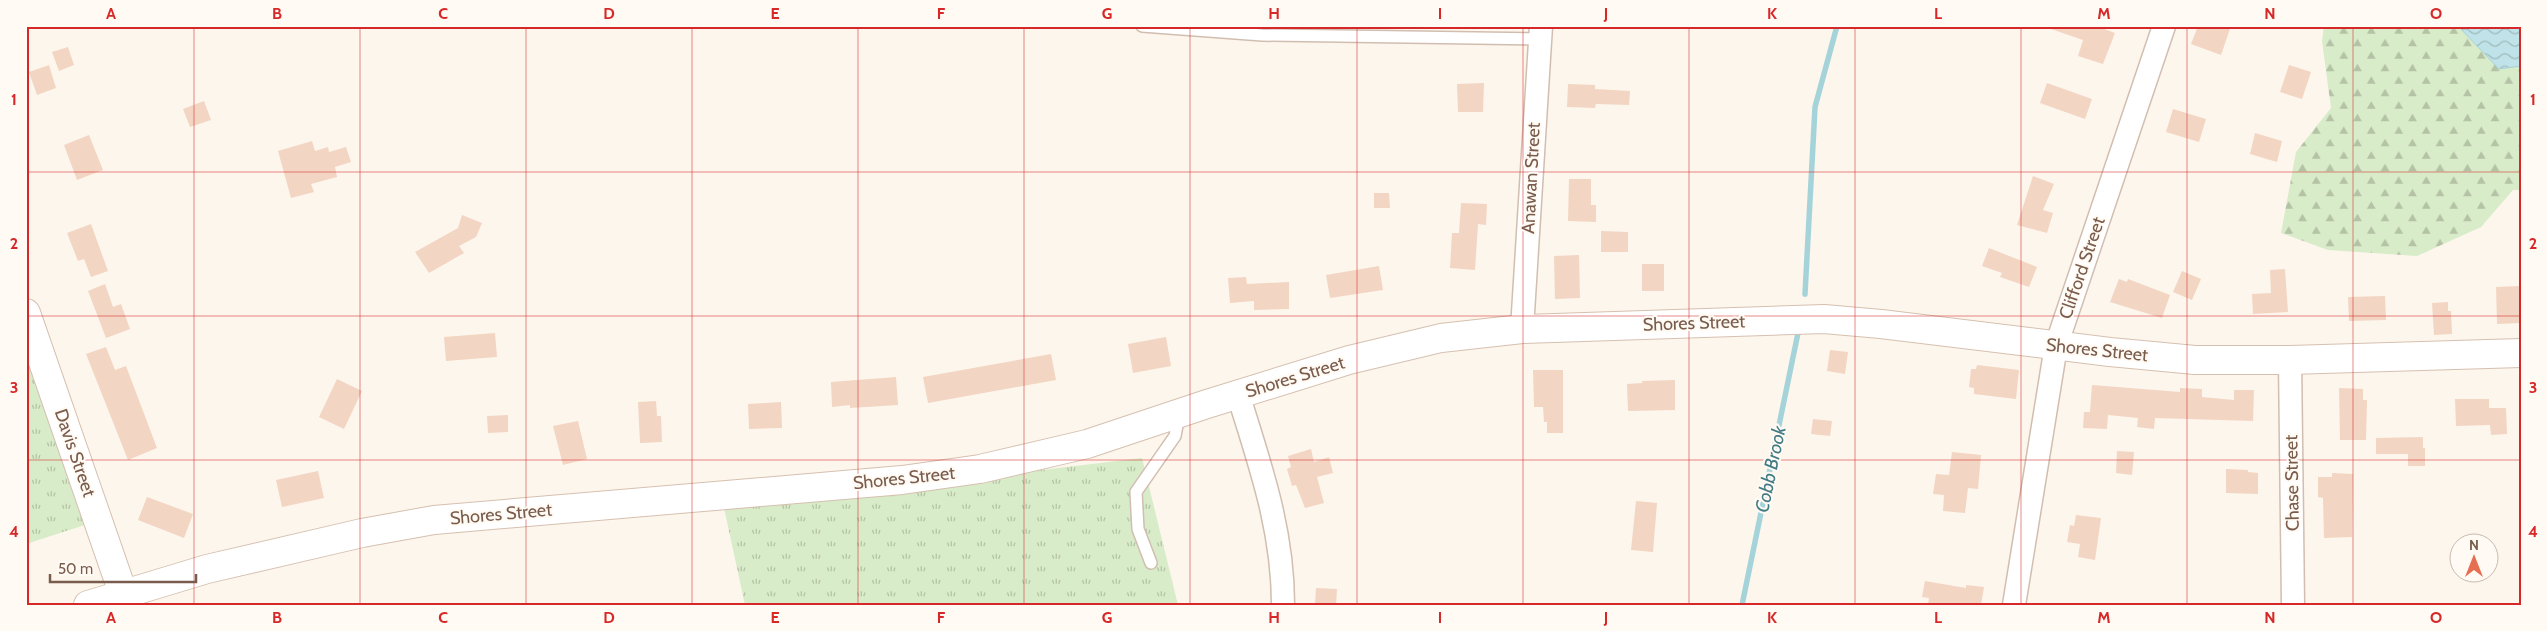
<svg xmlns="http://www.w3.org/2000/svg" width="2547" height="631" viewBox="0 0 2547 631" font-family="Cabin,sans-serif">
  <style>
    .grass { fill: url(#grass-tufts) }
    .forest { fill: url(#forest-firs) }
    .water { fill: url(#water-waves); stroke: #a5d3da }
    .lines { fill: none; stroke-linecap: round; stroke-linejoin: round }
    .stream { stroke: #a5d3da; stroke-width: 5.5 }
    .building { fill: #f3d5c3 }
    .lane-casing { stroke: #d1beb0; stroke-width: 14 }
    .street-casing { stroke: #d1beb0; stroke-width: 25 }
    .secondary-casing { stroke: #d6c0b0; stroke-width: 30 }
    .lane { stroke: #fff; stroke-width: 11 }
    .street { stroke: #fff; stroke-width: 22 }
    .secondary { stroke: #fff; stroke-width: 28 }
    .grid { fill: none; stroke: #d62828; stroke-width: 1; stroke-opacity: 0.55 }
    .labels { text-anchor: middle; stroke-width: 4; stroke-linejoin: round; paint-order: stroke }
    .street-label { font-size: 18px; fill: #7a5c4d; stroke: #fffaf3 }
    .water-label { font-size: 19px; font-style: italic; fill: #437c86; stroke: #fffaf3 }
    .neatline { fill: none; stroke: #d62828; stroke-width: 2 }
    .grid-label { font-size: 16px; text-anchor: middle; font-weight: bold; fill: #d62828 }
  </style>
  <defs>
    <pattern id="grass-tufts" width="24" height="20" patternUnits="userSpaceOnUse" patternTransform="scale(1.25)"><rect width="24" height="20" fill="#d8ecc9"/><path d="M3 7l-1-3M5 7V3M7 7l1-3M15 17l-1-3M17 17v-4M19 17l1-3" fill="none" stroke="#b4c2a5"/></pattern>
    <pattern id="forest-firs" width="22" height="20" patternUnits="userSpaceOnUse" patternTransform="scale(1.25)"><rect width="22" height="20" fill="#d8ecc9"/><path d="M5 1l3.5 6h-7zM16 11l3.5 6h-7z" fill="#b4c2a5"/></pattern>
    <pattern id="water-waves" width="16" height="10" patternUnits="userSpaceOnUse" patternTransform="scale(1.25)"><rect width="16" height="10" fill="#bfe3e8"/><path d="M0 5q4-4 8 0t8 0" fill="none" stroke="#a0bbbe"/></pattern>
  </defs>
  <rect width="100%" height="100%" fill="#fdf6ec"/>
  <path class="grass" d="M26,350l65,173 -65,21z
    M1142,458l36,147h-433l-21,-97z"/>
  <path class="forest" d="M2324,26h197v164h-8l-32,37 -64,29 -89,-6 -47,-17 15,-81 35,-44 -9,-67z"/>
  <path class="water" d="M2458,26h63v40l-22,3z"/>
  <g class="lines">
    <path class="stream" d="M1805,294l10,-187 22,-81
      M1742,605l56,-272"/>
  </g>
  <path class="building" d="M2052,26h44l19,7 -12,31 -25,-8 5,-16 -32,-11z
    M2198,26h33l-10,29 -30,-11z
    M68,47l6,18 -15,6 -7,-19z
    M49,65l7,23 -19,7 -8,-23z
    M2289,65l22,7 -9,27 -22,-7z
    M1484,83l-1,29h-25l-1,-28z
    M2047,83l45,16 -7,20 -45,-16z
    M1568,84l27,1v4l35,2 -1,14 -33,-1 -1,4 -28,-1z
    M204,101l7,19 -21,7 -7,-18z
    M2173,109l33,10 -7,23 -33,-10z
    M2255,133l27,8 -5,21 -27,-8z
    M89,135l14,35 -26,10 -13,-35z
    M312,141l3,10 13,-4 1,5 17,-5 5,15 -16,5 2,10 -26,7 3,8 -23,6 -13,-47z
    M2033,176l21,8 -11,26 10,3 -6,20 -30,-8z
    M1569,179h22v26h5v17l-28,-1z
    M1374,193h15l1,15h-16z
    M1461,203l26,1 -1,21 -8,-1 -3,46 -25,-2 2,-35h7z
    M462,215l20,8 -6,14 -17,9 5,7 -35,20 -14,-21 43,-24z
    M91,224l17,47 -17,6 -7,-18 -6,2 -11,-28z
    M1601,231l27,1v20h-27z
    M1989,248l48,19 -8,20 -29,-10 2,-4 -20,-7z
    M1579,255l1,43 -25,1 -1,-43z
    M1642,264h22v27h-22z
    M1379,266l4,24 -53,8 -4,-23z
    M2285,269l3,43 -35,2 -1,-20 19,-1 -1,-23z
    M2182,271l19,8 -9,21 -19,-8z
    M1246,277l1,7 42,-2v27l-35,1v-9l-24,2 -2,-25z
    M2119,279l8,3 1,-3 42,16 -8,23 -52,-16z
    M105,284l8,23 8,-3 9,25 -24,9 -18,-47z
    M2519,286l1,37 -23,1 -1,-37z
    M2385,296l1,24 -37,1 -1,-24z
    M2448,302v9h3l1,23 -18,1 -2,-32z
    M495,333l2,24 -51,4 -2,-24z
    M1166,337l5,29 -38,7 -5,-29z
    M106,347l9,23 11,-4 31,82 -29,12 -42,-106z
    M1830,350l18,2 -3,22 -18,-3z
    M1051,354l5,26 -128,23 -5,-26z
    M1977,365l42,5 -3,29 -42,-5v-6l-5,-1 2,-18h5z
    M1533,370h30v63h-16v-11h-3l-1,-15h-9z
    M896,377l2,28 -48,3v-3l-18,2 -1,-25z
    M337,379l25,12 -18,38 -25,-12z
    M1675,380v30l-47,1 -1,-27 15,-1v-2z
    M2092,385l88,7v-4l22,1v8l32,3v-10h20l-1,31 -98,-3 -1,11 -17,-2 1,-9 -30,-3 -1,14 -24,-1 1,-16h6z
    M2339,388l24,1v11h4l-1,40h-26z
    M2455,399h34v9h17l1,26 -16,1 -1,-10 -34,1z
    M656,401l1,15h4l1,26 -22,1 -2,-41z
    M781,402l1,26 -33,1 -1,-25z
    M508,415v17l-20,1 -1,-17z
    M1813,419l19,2 -2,15 -19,-2z
    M578,421l9,38 -24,6 -10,-39z
    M2423,437v11h2v18h-17v-12h-32v-16z
    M1311,449l3,13 15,-5 4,16 -16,4 7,26 -19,5 -9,-23 -4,1 -5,-17 4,-2 -3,-11z
    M2117,451l17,1 -2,23 -16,-2z
    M1952,452l29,3 -3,34 -10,-1 -3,25 -22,-2 1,-16 -11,-1 3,-20 13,1z
    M2226,469l22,1v2l10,1v21l-32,-1z
    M318,471l6,27 -42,9 -6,-27z
    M2332,473l21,1 -1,63 -28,1 -1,-40 -5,-1v-20h14z
    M147,497l46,17 -9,24 -46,-18z
    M1636,501l21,2 -4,49 -22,-2z
    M2076,515l25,3 -6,42 -17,-3 2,-13 -13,-2 3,-17 4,1z
    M1925,581l41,7v-3l18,2 -3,18h-53l1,-7 -7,-1z
    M1316,588l21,1 -1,16h-21z"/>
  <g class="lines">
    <defs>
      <path id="lane" d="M1142,26l120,9 278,4
        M1151,563l-13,-34 -2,-37 39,-56 4,-21"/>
      <path id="street" d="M1522,329l19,-303
        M2290,360l3,245
        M1238,394c22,71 45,135 45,211
        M2014,605l42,-259 108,-320"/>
      <path id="secondary" d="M26,313l97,280
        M88,605l119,-36 155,-36 72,-13 468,-40 78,-11 107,-25 120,-40 142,-44 92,-22 81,-9 302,-10 57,5 229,28 85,8h95l231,-7"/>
    </defs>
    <use href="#lane" class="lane-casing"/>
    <use href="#street" class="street-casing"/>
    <use href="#secondary" class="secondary-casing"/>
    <use href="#lane" class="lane"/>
    <use href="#street" class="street"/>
    <use href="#secondary" class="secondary"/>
  </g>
  <path class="grid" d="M194,26v579M360,26v579M526,26v579M692,26v579M858,26v579M1024,26v579M1190,26v579M1357,26v579M1523,26v579M1689,26v579M1855,26v579M2021,26v579M2187,26v579M2353,26v579M26,172h2495M26,316h2495M26,460h2495"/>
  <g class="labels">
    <g class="street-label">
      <text transform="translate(1531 178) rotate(-87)" y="6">Anawan Street</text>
      <text transform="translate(2082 268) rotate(-71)" y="6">Clifford Street</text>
      <text transform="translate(1694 323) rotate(-2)" y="6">Shores Street</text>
      <text transform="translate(2097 350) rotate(6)" y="6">Shores Street</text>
      <text transform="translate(1295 377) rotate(-17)" y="6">Shores Street</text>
      <text transform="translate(75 453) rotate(71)" y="6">Davis Street</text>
      <text transform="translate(904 478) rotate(-6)" y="6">Shores Street</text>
      <text transform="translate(2292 483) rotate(-91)" y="6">Chase Street</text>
      <text transform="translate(501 514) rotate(-5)" y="6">Shores Street</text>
    </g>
    <g class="water-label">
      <text transform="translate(1770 469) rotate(-78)" y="7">Cobb Brook</text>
    </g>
  </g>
  <rect width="2547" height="631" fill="none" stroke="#fffaf3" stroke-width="55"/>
  <g transform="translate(2474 558)"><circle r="24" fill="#fffaf3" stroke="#cabbb1"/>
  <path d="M0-4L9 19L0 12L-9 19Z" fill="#e76f51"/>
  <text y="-8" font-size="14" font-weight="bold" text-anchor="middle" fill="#7a5c4d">N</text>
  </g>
  <path d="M50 574v8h146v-8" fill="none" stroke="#7a5c4d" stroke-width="2.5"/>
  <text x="58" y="574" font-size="15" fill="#7a5c4d" stroke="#fffaf3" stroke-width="4" paint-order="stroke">50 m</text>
  <rect x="28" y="28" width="2492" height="576" class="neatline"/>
  <g class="grid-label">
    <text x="111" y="19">A</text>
    <text x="277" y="19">B</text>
    <text x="443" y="19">C</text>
    <text x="609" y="19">D</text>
    <text x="775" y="19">E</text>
    <text x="941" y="19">F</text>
    <text x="1107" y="19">G</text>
    <text x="1274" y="19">H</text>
    <text x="1440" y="19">I</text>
    <text x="1606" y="19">J</text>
    <text x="1772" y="19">K</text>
    <text x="1938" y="19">L</text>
    <text x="2104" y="19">M</text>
    <text x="2270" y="19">N</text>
    <text x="2436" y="19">O</text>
    <text x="14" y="105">1</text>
    <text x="2533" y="105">1</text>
    <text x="14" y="249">2</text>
    <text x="2533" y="249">2</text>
    <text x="14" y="393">3</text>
    <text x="2533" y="393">3</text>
    <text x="14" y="537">4</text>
    <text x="2533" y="537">4</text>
    <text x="111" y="623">A</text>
    <text x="277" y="623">B</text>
    <text x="443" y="623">C</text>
    <text x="609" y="623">D</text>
    <text x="775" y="623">E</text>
    <text x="941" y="623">F</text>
    <text x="1107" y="623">G</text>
    <text x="1274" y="623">H</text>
    <text x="1440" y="623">I</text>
    <text x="1606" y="623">J</text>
    <text x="1772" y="623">K</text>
    <text x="1938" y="623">L</text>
    <text x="2104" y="623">M</text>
    <text x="2270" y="623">N</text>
    <text x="2436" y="623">O</text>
  </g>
</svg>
